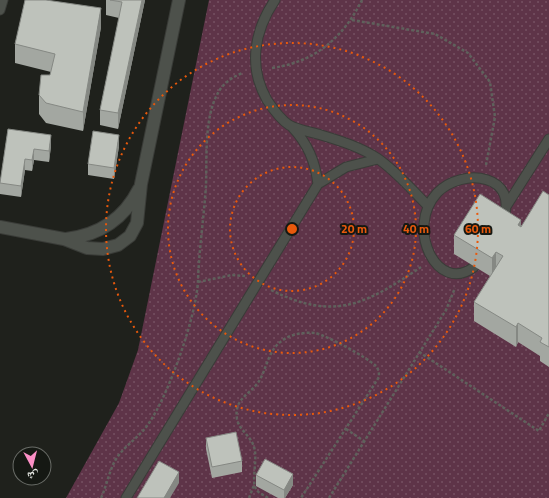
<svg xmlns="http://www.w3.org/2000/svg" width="549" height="498" viewBox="0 0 549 498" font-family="'Titillium Web','Noto Naskh Arabic',sans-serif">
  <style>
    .park { fill: url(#park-dots) }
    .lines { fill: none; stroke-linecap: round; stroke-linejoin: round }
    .lane-casing { stroke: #3a3c38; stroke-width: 11 }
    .street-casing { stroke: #3a3c38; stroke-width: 14 }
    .path { stroke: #5f615c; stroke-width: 2.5; stroke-dasharray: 3 2; stroke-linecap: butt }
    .lane { stroke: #4d514b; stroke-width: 9 }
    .street { stroke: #4d514b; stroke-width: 12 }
    .wall { fill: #a3a7a1 }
    .shaded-wall { fill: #858883 }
    .building { fill: #bec2bb; stroke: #858883 }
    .ring { fill: none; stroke: #e8590c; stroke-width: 2; stroke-dasharray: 2 4 }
    .centre { fill: #e8590c; stroke: #151813; stroke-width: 2 }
    .ring-label { font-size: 12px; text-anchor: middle; font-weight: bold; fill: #e8590c; stroke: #151813; stroke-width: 4; stroke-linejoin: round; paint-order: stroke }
  </style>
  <defs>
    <pattern id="park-dots" width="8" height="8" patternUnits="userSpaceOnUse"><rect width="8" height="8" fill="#5e3448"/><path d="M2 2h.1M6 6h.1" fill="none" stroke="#755162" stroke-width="1.8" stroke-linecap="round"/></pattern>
  </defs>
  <rect width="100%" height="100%" fill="#1f211c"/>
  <path class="park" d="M209,0h340v498h-483l53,-95 19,-53z"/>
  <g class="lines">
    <defs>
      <path id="lane" d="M275,0c-21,31 -27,67 -8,100 6,9 13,19 22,25 9,5 22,7 32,10 20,6 39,12 56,23 19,13 35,32 51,48
        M0,10l3,-10
        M292,127c16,17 23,34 26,57
        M507,205l42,-66
        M474,267c-37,28 -69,-39 -37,-74 26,-27 85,-18 65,29
        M126,498l192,-314 28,-17 32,-8"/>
      <path id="street" d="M0,227l64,12 23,9 16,1 15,-4 12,-9 7,-13 4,-39 38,-184
        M66,239c34,-4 58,-20 73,-50"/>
    </defs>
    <use href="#lane" class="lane-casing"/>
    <use href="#street" class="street-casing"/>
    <path class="path" d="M352,20l83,14 33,19 22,29 5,35 -9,48
      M272,68c43,-6 71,-30 90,-68
      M198,282l34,-7 13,1
      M271,290c64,32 95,14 150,-23
      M419,352l120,79 10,-18
      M346,429l18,12
      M101,498c6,-13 8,-27 15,-39 9,-14 24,-22 33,-36 20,-29 47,-106 49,-142 1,-32 6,-64 8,-96 1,-27 -2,-68 12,-92 4,-9 17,-18 25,-20
      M249,498l5,-13
      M268,498c-4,-3 -10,-5 -12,-9 -5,-7 2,-31 -2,-42 -3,-11 -15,-17 -17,-28 -3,-19 10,-23 20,-35 10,-13 10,-34 26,-44 9,-6 20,-8 32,-7 11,2 53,25 61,33 3,4 3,7 3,11l-78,121
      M329,498l117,-188 9,-22"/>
    <use href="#lane" class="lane"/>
    <use href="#street" class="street"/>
  </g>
  <path class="wall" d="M106,0h39l-27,129 -18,-4v-15l19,-92 -13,-3z
    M101,27l-18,104 -37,-8 -7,-9v-19l11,-20 1,-3 -36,-9v-19z
    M8,129l43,17 -2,16 -15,-2 -2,11 -7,-1 -4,27 -21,-3v-11z
    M119,146l-5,33 -26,-4v-11z
    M549,195v172l-9,-6v-5l-22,-14 -2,5 -42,-26v-19l16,-26 -36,-22v-19l67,-9z
    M206,438l36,23v11l-30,6 -6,-29z
    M256,475l37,10 -8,13h-7l-22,-12z"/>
  <path class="shaded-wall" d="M142,0h3l-27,129v-16z
    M101,8v19l-18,104v-19z
    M51,135v11l-2,16v-11z
    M119,135v11l-5,33v-11z
    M34,149v11l-2,11v-11z
    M25,159v11l-4,27v-11z
    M521,220v20l-3,-15z
    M496,252v19l-4,7v-20z
    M518,323v19l-2,5v-20z
    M179,472v11l-9,15h-6z
    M293,474v11l-8,13h-1v-8z"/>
  <path class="building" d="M25,0h21l55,8 -18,104 -37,-9 -7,-8 2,-20h9l5,-21 -40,-10z
    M110,0h32l-24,113 -18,-3 22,-108z
    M8,129l43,6 -2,16 -15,-2 -2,11 -7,-1 -4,27 -21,-3z
    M93,131l26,4 -5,33 -26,-4z
    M543,191l6,4v152l-9,-5 2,-4 -24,-15 -2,4 -42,-25 29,-46 -7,-4 -4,6 -38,-23 26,-41 41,26 -3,5 3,2z
    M236,432l6,29 -30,6 -6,-29z
    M265,459l28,15 -9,16 -28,-15z
    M159,461l20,11 -15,26h-27z"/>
  <g class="ring">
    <circle cx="292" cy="229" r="62"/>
    <circle cx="292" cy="229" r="124"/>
    <circle cx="292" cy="229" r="186"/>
  </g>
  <circle cx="292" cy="229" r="6" class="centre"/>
  <g class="ring-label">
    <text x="354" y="233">20 m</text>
    <text x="416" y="233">40 m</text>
    <text x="478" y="233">60 m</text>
  </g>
  <g transform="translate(32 466) rotate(173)"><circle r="19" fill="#151813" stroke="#696c67"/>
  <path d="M0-3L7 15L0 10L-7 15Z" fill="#fb8fc5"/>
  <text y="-6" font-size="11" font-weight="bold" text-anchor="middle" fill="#e7e9e5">ش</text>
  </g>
</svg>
